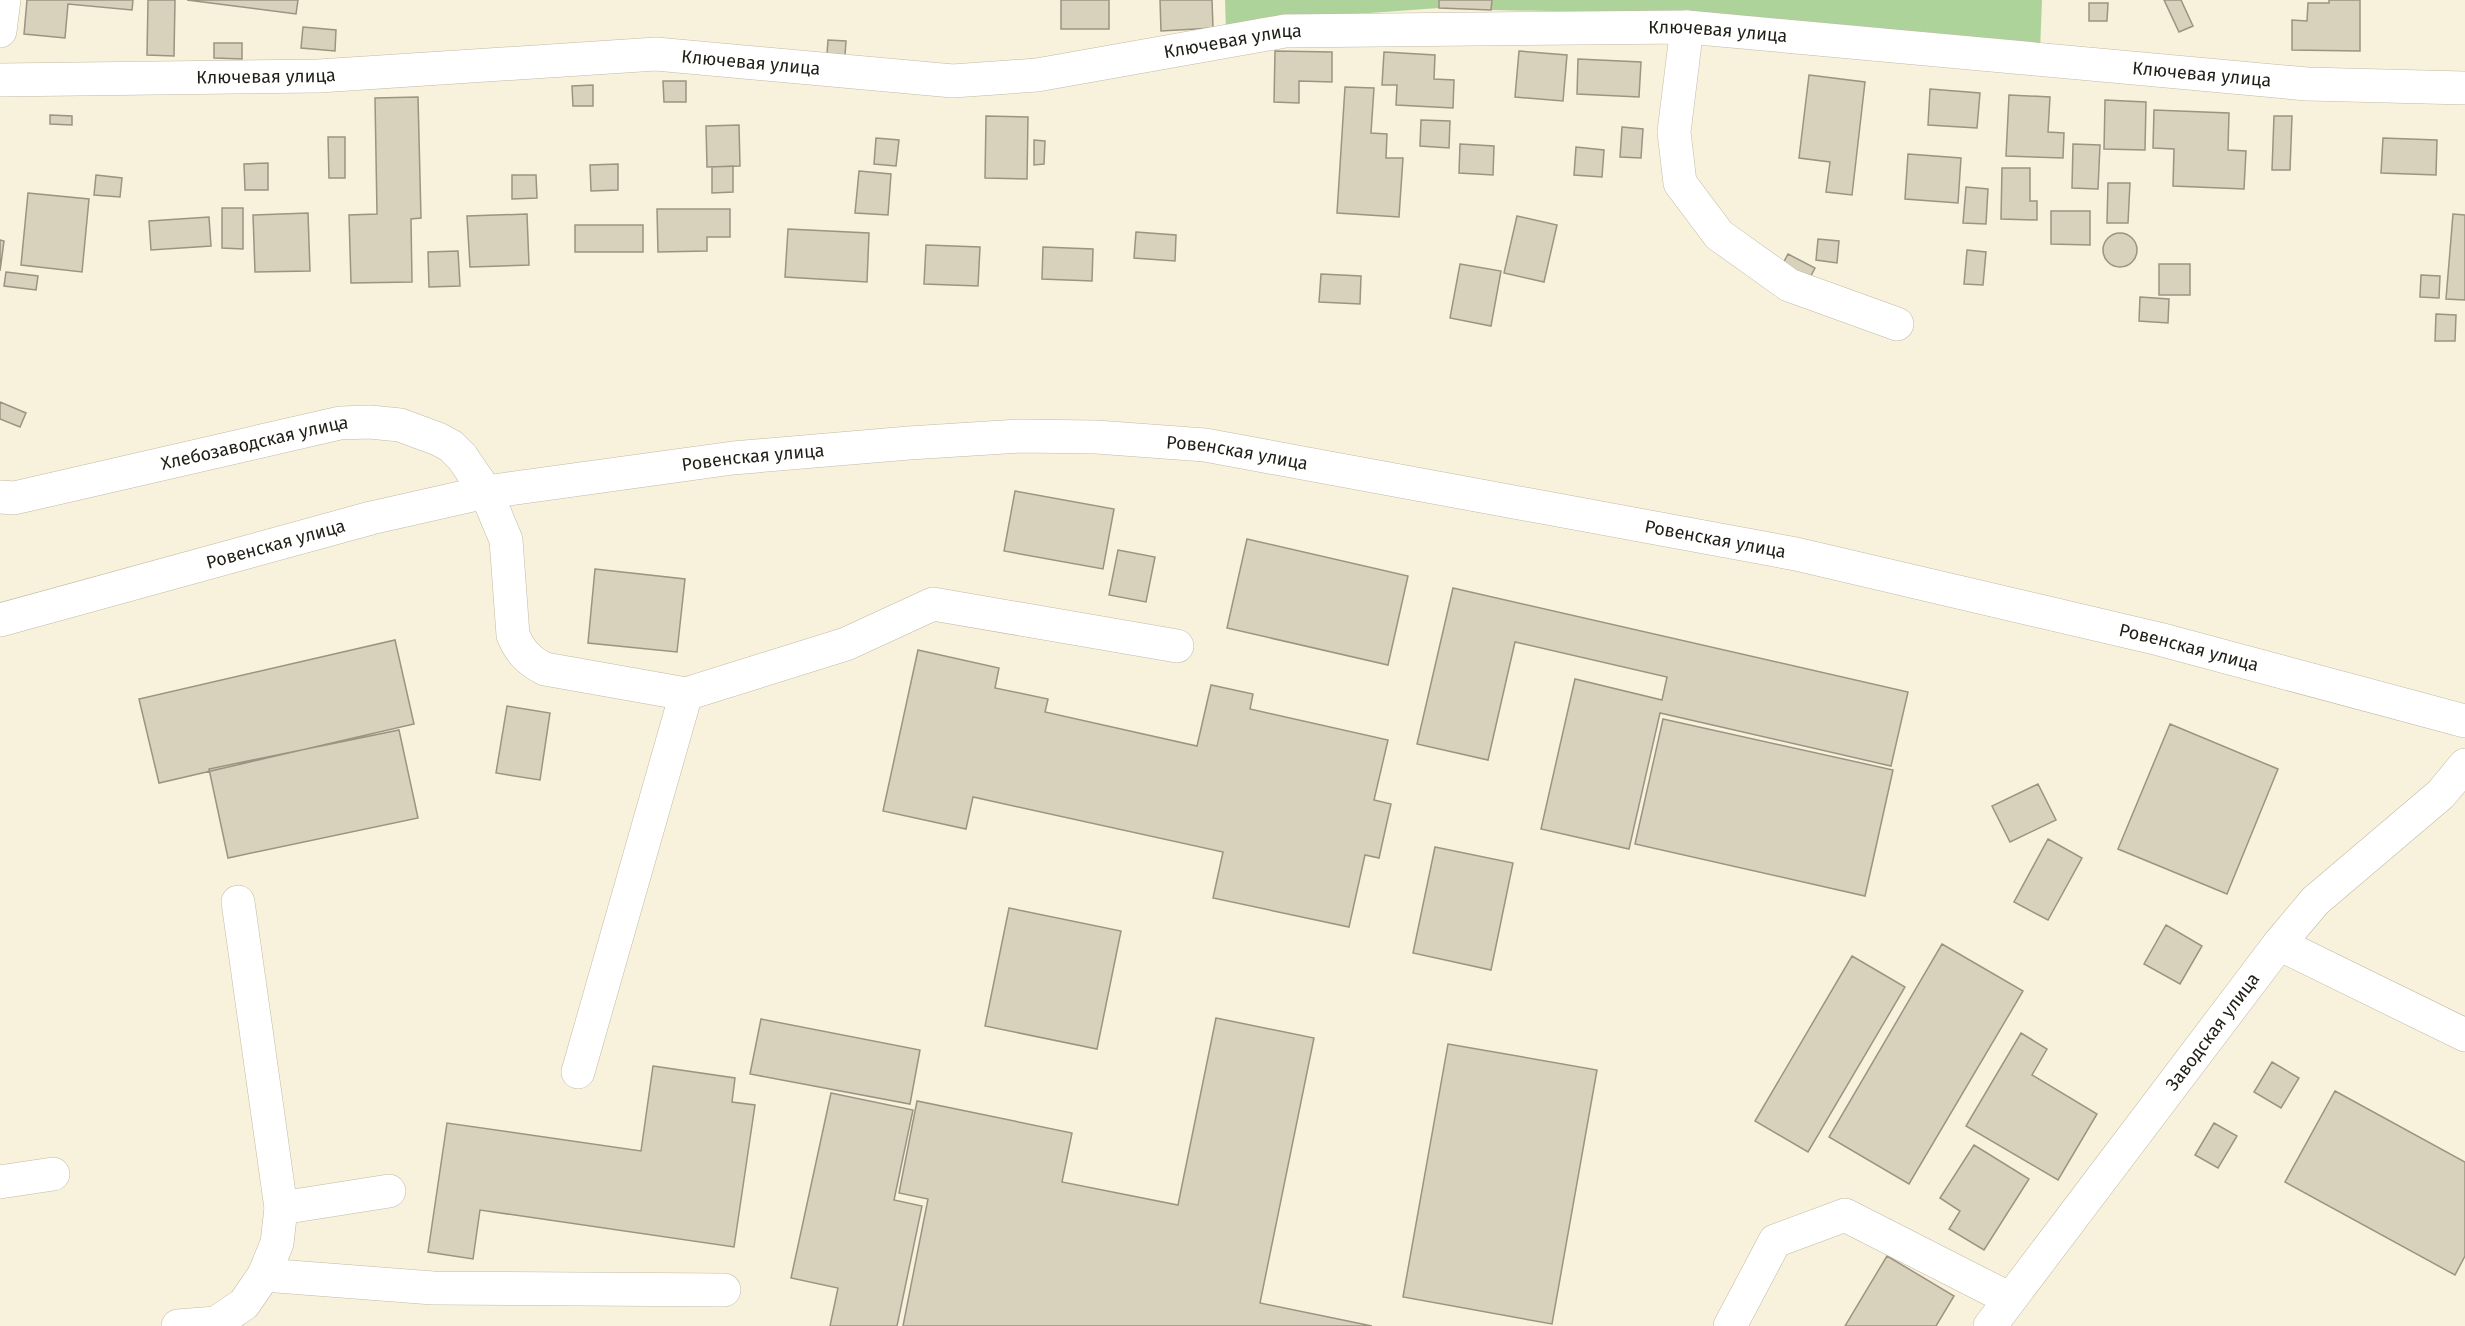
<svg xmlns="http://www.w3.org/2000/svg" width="2465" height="1326" viewBox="0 0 2465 1326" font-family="'Fira Sans',sans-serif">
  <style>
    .green { fill: #aed39a }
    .building { fill: #d8d1bc; stroke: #9a9481; stroke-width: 1.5 }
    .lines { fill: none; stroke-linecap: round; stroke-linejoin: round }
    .minor-casing { stroke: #c1baa6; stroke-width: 34 }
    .major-casing { stroke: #c1baa6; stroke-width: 34 }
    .minor { stroke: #fff; stroke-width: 33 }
    .major { stroke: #fff; stroke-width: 33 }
    .labels { text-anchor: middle; stroke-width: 4.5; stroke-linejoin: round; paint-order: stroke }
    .street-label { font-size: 18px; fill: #211e17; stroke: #fefefe }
  </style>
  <rect width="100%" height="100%" fill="#f8f1db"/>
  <path class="green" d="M1225,0h214v8l-124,9 -89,13z
    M1492,0h550l-2,51 -332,-37 -217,-4z"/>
  <path class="building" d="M27,0h106l-1,10 -64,-6 -3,34 -41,-4z
    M148,0h27l-1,56 -27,-1z
    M187,0h111l-2,14z
    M1061,0h48v29h-48z
    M1160,0h52l1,28 -52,3z
    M1439,0h53l-1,10 -52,-2z
    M2164,0h17l12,26 -14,6z
    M2329,0h31v51l-68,-1v-30l15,1 1,-18h21z
    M2089,3h19l-1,18h-18z
    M303,27l33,3 -1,21 -34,-3z
    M828,40l18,1 -1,14 -18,-1z
    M214,43h28v16l-28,-1z
    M1275,51l57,1v30l-33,-1v22l-25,-1z
    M1519,51l48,4 -4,46 -48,-4z
    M1384,52l51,3 -1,24 20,1 -1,28 -57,-3 1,-20h-15z
    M1578,59l63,3 -2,35 -62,-3z
    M1809,75l56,7 -13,113 -26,-3 4,-30 -31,-4z
    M663,81h23v21h-22z
    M593,85v21h-20l-1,-20z
    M1345,87l29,1 -3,45 16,1 -1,24h17l-4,59 -62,-4z
    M1930,89l50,4 -3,35 -49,-3z
    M2009,95l41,2 -2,35 16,1 -1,25 -57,-2z
    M418,97l3,121 -10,1 1,63 -61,1 -2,-68 28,-1 -2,-116z
    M2105,100l41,2 -1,48 -41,-1z
    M2154,110l75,3 -1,37 18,1 -2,38 -71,-3 1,-37 -21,-1z
    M50,115l22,1v9l-22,-1z
    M986,116l42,1 -1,62 -42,-1z
    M2274,116h18l-2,54h-18z
    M1421,120l29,1 -1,27 -29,-2z
    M739,125l1,41 -33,1 -1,-41z
    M1622,127l21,2 -2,29 -21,-1z
    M328,137h17v41h-16z
    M876,138l23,2 -3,26 -22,-2z
    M2383,138l54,2 -1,35 -55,-2z
    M1034,140l11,1 -1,23 -10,1z
    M1460,144l34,2 -1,29 -34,-2z
    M2073,144l27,1 -2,44 -26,-1z
    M1576,147l28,3 -2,27 -28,-2z
    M1908,154l53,4 -3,45 -53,-4z
    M268,163v27h-23l-1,-26z
    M618,164v26l-27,1 -1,-26z
    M733,166v26l-21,1v-26z
    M2002,168h28v33h7v19l-36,-1z
    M859,171l32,3 -3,41 -33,-2z
    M96,175l26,3 -2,19 -26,-2z
    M512,175h24l1,23 -25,1z
    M2108,183h22l-2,40h-21z
    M1966,187l22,2 -2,35 -23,-1z
    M28,193l61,6 -7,73 -61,-7z
    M222,208h21v41l-21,-1z
    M657,209h73v28h-23v14l-49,1z
    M2051,211h39v34l-39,-1z
    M308,213l2,58 -55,1 -2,-57z
    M527,214l2,51 -59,2 -3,-51z
    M2453,214l12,1v85l-19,-1z
    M1517,216l40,9 -13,57 -40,-9z
    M209,217l2,29 -60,4 -2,-29z
    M575,225h68v27h-68z
    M788,229l81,4 -2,49 -82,-5z
    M1136,232l40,3 -1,26 -41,-3z
    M2103 250a17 17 0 1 1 34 0a17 17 0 1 1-34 0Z
    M1818,239l21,2 -2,22 -21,-3z
    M0,240l4,1 -4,30z
    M926,245l54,2 -2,39 -54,-2z
    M1043,247l50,2 -1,32 -50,-2z
    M1967,250l19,2 -3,33 -19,-1z
    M458,251l2,35 -31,1 -1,-35z
    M1788,254l27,14 -8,15 -27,-14z
    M1460,264l41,7 -10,55 -41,-8z
    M2159,264h31v31h-31z
    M6,272l32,4 -2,14 -32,-4z
    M1321,274l40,2 -1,28 -41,-2z
    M2421,275l19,1 -1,22 -19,-1z
    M2140,297l29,2 -1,24 -29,-2z
    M2436,314l20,1 -1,26h-20z
    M0,402l26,11 -6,14 -20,-8z
    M1015,491l99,18 -11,60 -99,-18z
    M1247,539l161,37 -20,89 -161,-37z
    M1118,550l37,7 -9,45 -37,-7z
    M595,569l90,10 -8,73 -89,-9z
    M1453,588l455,104 -17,74 -231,-53 -31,136 -88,-20 34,-150 87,21 5,-23 -152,-35 -27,118 -71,-16z
    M395,640l19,84 -255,59 -20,-84z
    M918,650l81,18 -4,20 53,11 -3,13 152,34 14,-61 42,9 -3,15 138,31 -14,60 17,4 -12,54 -14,-3 -16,72 -136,-29 10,-46 -250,-55 -7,32 -83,-18z
    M507,706l43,7 -10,67 -44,-7z
    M1663,719l230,51 -28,126 -230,-52z
    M2170,724l108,45 -51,125 -109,-45z
    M399,730l19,88 -190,40 -19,-89z
    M2038,784l18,36 -46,22 -18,-36z
    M2048,839l34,19 -34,62 -34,-18z
    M1435,847l78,16 -22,107 -78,-17z
    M1009,908l112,23 -24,118 -112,-23z
    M2166,925l36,21 -22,38 -36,-20z
    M1942,944l81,47 -114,193 -80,-47z
    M1852,956l53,31 -97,165 -53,-31z
    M1216,1018l98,20 -54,265 112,23h-469l25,-127 -29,-6 18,-92 155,32 -10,49 116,23z
    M761,1019l159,31 -10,54 -160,-30z
    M2021,1033l26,16 -15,26 65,39 -39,66 -92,-54z
    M1448,1044l149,26 -45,254 -149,-27z
    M2272,1062l27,16 -18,30 -27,-16z
    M653,1066l82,12 -3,24 23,3 -21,142 -254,-37 -7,49 -45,-7 19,-129 194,28z
    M2335,1091l130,71v94l-10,19 -170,-93z
    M831,1093l82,17 -19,90 28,6 -25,120h-67l8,-38 -47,-10z
    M2214,1123l23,13 -19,32 -23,-13z
    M1974,1145l55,34 -45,71 -35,-21 11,-18 -20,-13z
    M1887,1256l67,40 -18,30h-91z"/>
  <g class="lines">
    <defs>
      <g id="minor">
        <path d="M1687,27l-13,105 6,51 39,52 70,50 108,39"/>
        <path d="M0,31l4,-31"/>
        <path id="s1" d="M0,80l319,-4 337,-22 297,27 84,-6 248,-44 402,-4 620,57 158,4"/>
        <path id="s2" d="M0,497l14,1 326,-75 30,-1 30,3 38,14 13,7 11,11 24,35 20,48 7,95c7,17 16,26 32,34l141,25 160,-50 87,-40 244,42"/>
        <path d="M2279,944l186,91"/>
        <path d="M578,1072l108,-378"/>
        <path d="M0,1182l53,-8"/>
        <path d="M281,1208l108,-17"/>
        <path d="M264,1275l169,13 291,2"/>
        <path d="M178,1326l38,-3 28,-19 20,-29 13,-32 4,-35 -43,-306"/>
        <path d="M1730,1326l45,-85 70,-26 165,84"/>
        <path id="s3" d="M1990,1326l289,-382 36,-43 126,-107 24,-29"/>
      </g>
      <g id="major">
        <path id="s4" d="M0,620l371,-102 115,-26 247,-34 176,-15 111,-7 76,1 109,8 591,109 363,85 306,82"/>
      </g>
    </defs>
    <use href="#minor" class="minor-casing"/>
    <use href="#major" class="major-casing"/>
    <use href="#minor" class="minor"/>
    <use href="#major" class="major"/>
  </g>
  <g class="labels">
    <g class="street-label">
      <text dy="6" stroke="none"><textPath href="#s1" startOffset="1724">Ключевая улица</textPath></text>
      <text dy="6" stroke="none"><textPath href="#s1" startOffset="1238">Ключевая улица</textPath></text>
      <text dy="6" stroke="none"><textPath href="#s1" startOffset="752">Ключевая улица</textPath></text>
      <text dy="6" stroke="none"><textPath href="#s1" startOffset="2210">Ключевая улица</textPath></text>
      <text dy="6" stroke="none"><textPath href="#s1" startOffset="266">Ключевая улица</textPath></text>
      <text dy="6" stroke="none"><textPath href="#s2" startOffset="261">Хлебозаводская улица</textPath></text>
      <text dy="6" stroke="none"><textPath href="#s4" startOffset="1258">Ровенская улица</textPath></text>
      <text dy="6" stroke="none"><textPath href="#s4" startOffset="772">Ровенская улица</textPath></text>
      <text dy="6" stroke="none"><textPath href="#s4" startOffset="1744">Ровенская улица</textPath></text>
      <text dy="6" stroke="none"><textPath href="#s4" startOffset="286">Ровенская улица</textPath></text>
      <text dy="6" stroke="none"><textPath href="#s4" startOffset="2230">Ровенская улица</textPath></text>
      <text dy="6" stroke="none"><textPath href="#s3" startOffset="369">Заводская улица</textPath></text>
    </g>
  </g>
</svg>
